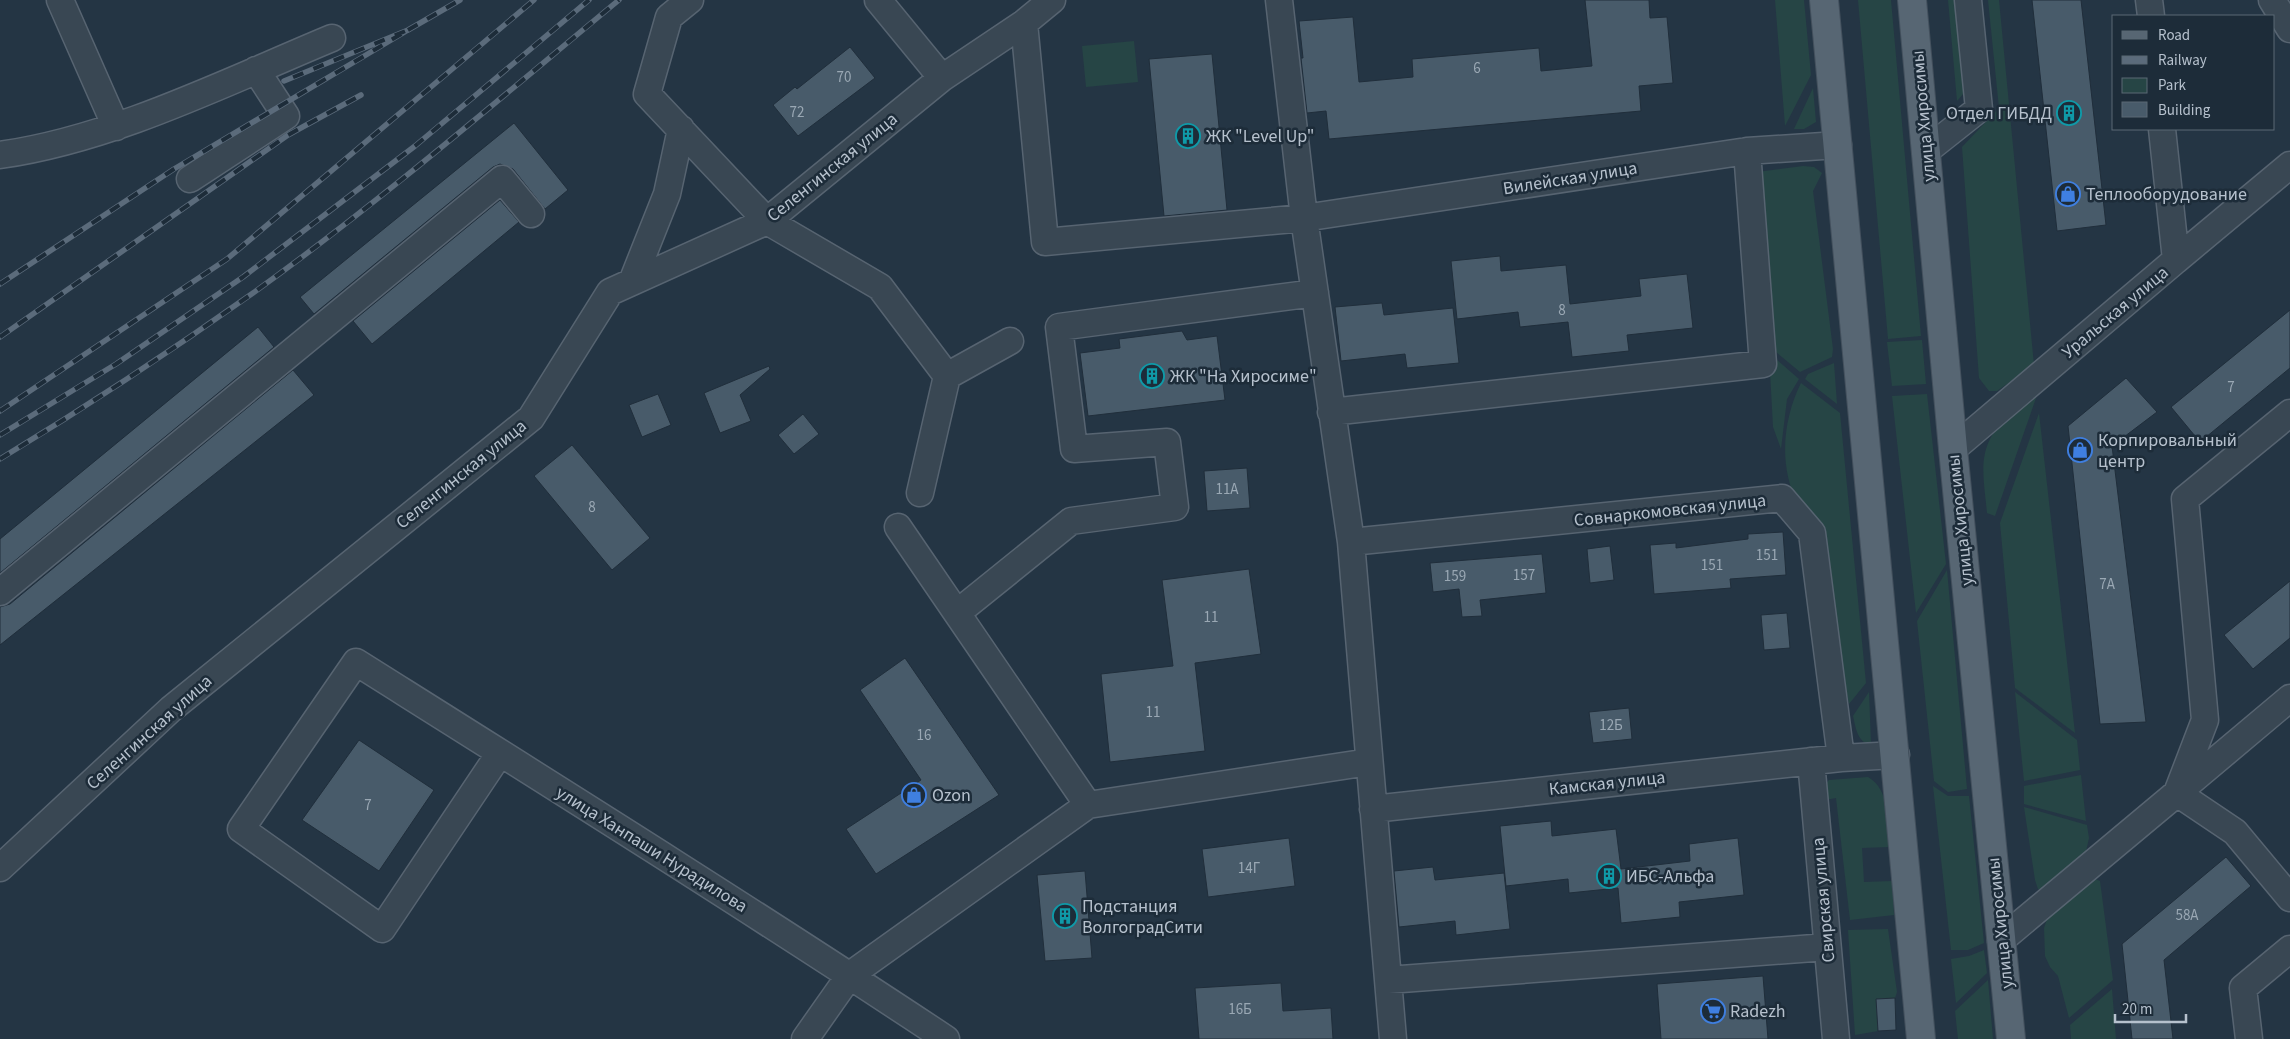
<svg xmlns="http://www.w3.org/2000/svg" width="2290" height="1039" viewBox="0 0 2290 1039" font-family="'Source Sans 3',sans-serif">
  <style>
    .green { fill: #264545 }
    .building { fill: #485b6a; stroke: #202e3b }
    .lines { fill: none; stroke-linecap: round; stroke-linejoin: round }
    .minor-casing { stroke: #576471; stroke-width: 29 }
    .major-casing { stroke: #43505d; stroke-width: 30 }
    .minor { stroke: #394753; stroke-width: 26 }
    .major { stroke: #576673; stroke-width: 28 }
    .rail-casing { stroke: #5b6b7b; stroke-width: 5.5 }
    .rail { stroke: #1d2c39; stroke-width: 4; stroke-dasharray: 11; stroke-linecap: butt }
    .labels { text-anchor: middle; stroke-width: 5; stroke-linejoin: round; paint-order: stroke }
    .number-label { font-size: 15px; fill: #9aa8b4 }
    .poi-label { font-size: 18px; fill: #b6c1cd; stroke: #1d2c39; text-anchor: start }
    .street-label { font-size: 18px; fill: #b6c1cd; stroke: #1d2c39 }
  </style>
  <rect width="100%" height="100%" fill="#243544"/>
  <path class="green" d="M1775,0h29l7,75 -26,51z
    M1858,0h33l30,336 -33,3z
    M1948,0h8l8,93 -7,8z
    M1988,0h11l35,365 -37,26h-8l-10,-13 -17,-231 37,-39z
    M1134,41l4,41 -52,5 -4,-41z
    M1813,88l3,34 -12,7h-10z
    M1803,166l11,1 8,6 -9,18 20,158 -1,8 -32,15 -30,-25 -13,-175z
    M1922,340l4,44 -34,2 -5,-44z
    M1769,353l30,26 -12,20 -6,50 -8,-22z
    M1834,363l3,41 -32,-25 3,-5z
    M1801,383l39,30 26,270 -17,21c-9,-41 -11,-82 -19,-124 -2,-11 -3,-23 -7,-34 -5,-14 -17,-29 -25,-42 -20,-38 -15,-85 3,-121z
    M1927,394l19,170 -30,49 -24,-217z
    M2036,398l-41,118 -8,-3c-4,-42 -12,-68 24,-100 8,-8 14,-14 25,-15z
    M2039,413l36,320 -60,-45 -15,-165z
    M1947,570l20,219 -19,3 -14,-11 -17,-160z
    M1869,692l2,53c-14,-3 -15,-17 -18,-29z
    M2015,692l62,48 3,30 -56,11z
    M2081,775l5,46 -62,-17v-18z
    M1868,777c23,13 19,47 21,70l-27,1 2,34 28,-1 2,34 -44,5 -14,-122 -17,3 1,-12 9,-9z
    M1933,786l15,10h21l15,147 -16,7h-17z
    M2024,807l63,18 2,13 -4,18 -38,33h-9l-3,-9z
    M2093,878l7,3 13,99 -44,38 -11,-42 -8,-9 -5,-11 -1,-28 4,-12z
    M1888,929l9,63 -2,6 -19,1 2,32 -23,4 -7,-105z
    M1984,950l3,23 -31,30 -5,-44 18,-3z
    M1988,980l5,59h-35l-3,-28z
    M2112,989l4,50h-45l-1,-14z"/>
  <path class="building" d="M1585,0h64l1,18 17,-1 6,66 -34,3 2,25 -312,28 -3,-28 -19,2 -6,-55h2l-4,-37 54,-4 6,65 54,-5 -1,-18 127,-11 2,23 51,-5z
    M2032,0h49l25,225 -49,6z
    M850,47l25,31 -77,58 -25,-31 22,-18 2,2z
    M1212,54l15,156 -63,6 -15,-157z
    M514,123l54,67 -23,19 -32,-40 -13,-5 -7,3 -179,147 -14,-17z
    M500,200l19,22 -147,122 -19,-23z
    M1500,256l1,15 65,-6 4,39 71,-8 -2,-17 48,-5 6,54 -66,7 2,16 -57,6 -4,-35 -48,5 -2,-15 -61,7 -6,-58z
    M1382,303l2,12 69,-7 6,55 -52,5 -2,-14 -64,7 -6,-54z
    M2290,310v58l-90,74 -29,-35z
    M258,327l16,20 -274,226v-34z
    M1182,331l5,9 30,-4 8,64 -137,16 -8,-63 40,-5 -1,-9z
    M769,366l1,3 -30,26 11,26 -31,12 -16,-40z
    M293,370l21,25 -314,250v-38l10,-3z
    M2126,378l31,34 -45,34 34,276 -46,2 -32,-298z
    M658,394l13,31 -29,12 -13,-32z
    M803,414l16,20 -25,20 -16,-19z
    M572,445l78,93 -38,32 -78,-94z
    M1247,468l3,40 -43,3 -3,-40z
    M1783,532l3,43 -56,4 1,9 -77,6 -4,-49 26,-2v5l72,-9v-5z
    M1610,546l4,34 -24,3 -3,-34z
    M1542,554l4,39 -66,7 2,16 -20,1 -3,-28 -26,3 -3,-29z
    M1249,569l12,85 -66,9 10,88 -95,11 -9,-88 72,-8 -11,-86z
    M2290,581v57l-37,31 -29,-34z
    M1787,613l3,35 -26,2 -3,-35z
    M905,658l94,137 -123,79 -30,-45 75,-49 -61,-90z
    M1629,708l3,31 -39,4 -4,-31z
    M359,740l75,50 -55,81 -77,-51z
    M1551,821l1,15 64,-7 5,40 69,-8 -1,-17 49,-6 6,57 -65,7 1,15 -59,6 -3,-35 -49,5 -1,-14 -62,7 -6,-60z
    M1289,838l6,48 -87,11 -6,-48z
    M2226,857l25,29 -87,74 9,79h-41l-10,-95z
    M1433,867l2,13 69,-7 6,56 -54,6 -1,-14 -56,6 -5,-56z
    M1085,871l7,87 -47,3 -8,-86z
    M1763,976l5,63h-107l-4,-55z
    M1281,983l2,28 48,-3 2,31h-134l-4,-51z
    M1895,998l1,32 -18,1 -2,-32z"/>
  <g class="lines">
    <defs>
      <path id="minor" d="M60,0l56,127
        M690,0l-21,17 -22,77 120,127 113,66 67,89 63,-35
        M878,0l64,78
        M1279,0l25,218 47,324 42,497
        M2149,0l2,16
        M2272,0l18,29
        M1024,23l21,219 259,-24 443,-67 91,-6
        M1926,151l53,-42 -11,-109
        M0,155c113,-16 226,-73 332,-117
        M190,179l96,-63 -30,-46
        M2176,260l114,-95
        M632,282l35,-88 14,-65
        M1331,412l432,-48 -16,-213
        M1953,449l223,-189 -14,-131
        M920,493l27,-117
        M1351,542l431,-44 30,35 29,225 55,-3
        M0,592l502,-413 29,35
        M957,613l114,-92 104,-14 -8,-65 -93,7 -15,-122 256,-34
        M2290,698l-113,95 58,39 55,66
        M500,753l-118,176 -141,-100 115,-167c197,124 395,248 590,377
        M1811,761l25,278
        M1088,805l281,-43
        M1373,809l468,-51
        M0,868l171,-159 360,-291 79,-126 157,-71 175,-143 82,-55 28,-23
        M2001,940l176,-147 28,-73 -20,-221 105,-86
        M1388,980l439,-33
        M805,1039l45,-64 238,-170 -190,-278
        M2249,1039l-6,-51 47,-39"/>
      <path id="major" d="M1824,0l97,1039
        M1912,0l41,449 58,590"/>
    </defs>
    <use href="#minor" class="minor-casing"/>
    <use href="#major" class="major-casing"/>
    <use href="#minor" class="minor"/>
    <use href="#major" class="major"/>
    <defs>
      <path id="rail" d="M408,30l52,-30
        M0,284l174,-115 234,-139 -124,51
        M0,337l288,-202 73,-40
        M0,411l227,-152 307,-259
        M0,435l116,-71 127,-87 172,-131 174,-146
        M0,459c86,-52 171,-108 253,-166 127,-91 245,-193 366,-293"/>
    </defs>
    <use href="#rail" class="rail-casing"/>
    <use href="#rail" class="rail"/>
  </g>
  <defs>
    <symbol id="building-ring" viewBox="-11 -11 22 22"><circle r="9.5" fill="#1d2c39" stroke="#0f9aa8" stroke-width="1.5"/><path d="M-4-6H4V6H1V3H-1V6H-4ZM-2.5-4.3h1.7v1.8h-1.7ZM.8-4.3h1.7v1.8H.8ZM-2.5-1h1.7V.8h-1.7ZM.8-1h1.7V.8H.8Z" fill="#0f9aa8"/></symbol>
    <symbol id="shop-ring" viewBox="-11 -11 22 22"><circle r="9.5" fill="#1d2c39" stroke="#3f7fe0" stroke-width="1.5"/><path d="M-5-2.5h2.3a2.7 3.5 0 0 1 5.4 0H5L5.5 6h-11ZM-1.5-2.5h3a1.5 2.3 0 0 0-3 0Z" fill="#3f7fe0"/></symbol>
    <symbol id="supermarket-ring" viewBox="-11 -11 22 22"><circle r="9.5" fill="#1d2c39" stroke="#3f7fe0" stroke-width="1.5"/><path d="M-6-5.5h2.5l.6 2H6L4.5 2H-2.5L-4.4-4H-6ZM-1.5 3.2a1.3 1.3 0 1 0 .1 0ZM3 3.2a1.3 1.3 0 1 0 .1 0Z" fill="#3f7fe0"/></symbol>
  </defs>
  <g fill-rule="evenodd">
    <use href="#building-ring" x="2055" y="99" width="28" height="28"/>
    <use href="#building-ring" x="1174" y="122" width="28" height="28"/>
    <use href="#shop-ring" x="2054" y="180" width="28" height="28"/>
    <use href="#building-ring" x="1138" y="362" width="28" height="28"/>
    <use href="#shop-ring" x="2066" y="436" width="28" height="28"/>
    <use href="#shop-ring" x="900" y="781" width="28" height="28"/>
    <use href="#building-ring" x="1595" y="862" width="28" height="28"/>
    <use href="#building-ring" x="1051" y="902" width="28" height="28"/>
    <use href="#supermarket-ring" x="1699" y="997" width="28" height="28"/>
  </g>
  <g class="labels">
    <g class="number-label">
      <text x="1477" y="73">6</text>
      <text x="844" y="82">70</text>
      <text x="797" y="117">72</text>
      <text x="1562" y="315">8</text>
      <text x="2231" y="392">7</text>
      <text x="1227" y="494">11А</text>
      <text x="592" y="512">8</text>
      <text x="1767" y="560">151</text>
      <text x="1712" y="570">151</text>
      <text x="1524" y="580">157</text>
      <text x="1455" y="581">159</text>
      <text x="2107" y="589">7А</text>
      <text x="1211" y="622">11</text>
      <text x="1153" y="717">11</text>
      <text x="1611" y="730">12Б</text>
      <text x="924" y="740">16</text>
      <text x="368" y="810">7</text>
      <text x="1249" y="873">14Г</text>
      <text x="2187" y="920">58А</text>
      <text x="1240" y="1014">16Б</text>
    </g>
    <g class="poi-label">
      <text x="2052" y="119" text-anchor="end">Отдел ГИБДД</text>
      <text x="1206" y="142">ЖК "Level Up"</text>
      <text x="2086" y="200">Теплооборудование</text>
      <text x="1170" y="382">ЖК "На Хиросиме"</text>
      <text x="2098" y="446">Корпировальный<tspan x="2098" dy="21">центр</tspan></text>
      <text x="932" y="801">Ozon</text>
      <text x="1626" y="882">ИБС-Альфа</text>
      <text x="1082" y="912">Подстанция<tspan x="1082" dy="21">ВолгоградСити</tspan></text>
      <text x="1730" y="1017">Radezh</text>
    </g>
    <g class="street-label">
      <text transform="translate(1923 116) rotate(-95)" y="6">улица Хиросимы</text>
      <text transform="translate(832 167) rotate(-39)" y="6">Селенгинская улица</text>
      <text transform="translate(1570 178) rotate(-9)" y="6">Вилейская улица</text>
      <text transform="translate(2115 312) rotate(-40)" y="6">Уральская улица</text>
      <text transform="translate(461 474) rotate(-39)" y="6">Селенгинская улица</text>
      <text transform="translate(1670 510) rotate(-6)" y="6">Совнаркомовская улица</text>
      <text transform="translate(1960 520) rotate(-96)" y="6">улица Хиросимы</text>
      <text transform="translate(149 732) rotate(-42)" y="6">Селенгинская улица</text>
      <text transform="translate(1607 783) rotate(-6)" y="6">Камская улица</text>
      <text transform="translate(652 849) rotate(32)" y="6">улица Ханпаши Нурадилова</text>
      <text transform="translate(1823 900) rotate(-95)" y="6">Свирская улица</text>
      <text transform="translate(2000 923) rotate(-96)" y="6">улица Хиросимы</text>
    </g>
  </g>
  <rect x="2112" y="15" width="162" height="115" fill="#1d2c39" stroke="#5a6874"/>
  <rect x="2122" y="31" width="25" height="8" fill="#576673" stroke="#5a6874"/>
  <text x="2158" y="40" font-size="15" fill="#b6c1cd">Road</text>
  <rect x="2122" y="56" width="25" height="8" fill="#5b6b7b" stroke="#5a6874"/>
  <text x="2158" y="65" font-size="15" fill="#b6c1cd">Railway</text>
  <rect x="2122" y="78" width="25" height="15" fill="#264545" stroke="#5a6874"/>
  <text x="2158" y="90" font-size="15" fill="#b6c1cd">Park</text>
  <rect x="2122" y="102" width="25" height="15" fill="#485b6a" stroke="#5a6874"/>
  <text x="2158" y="115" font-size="15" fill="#b6c1cd">Building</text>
  <path d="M2115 1014v8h71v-8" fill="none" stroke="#b6c1cd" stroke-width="2.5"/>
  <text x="2122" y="1014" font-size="15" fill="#b6c1cd" stroke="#1d2c39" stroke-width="4" paint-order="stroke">20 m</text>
</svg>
